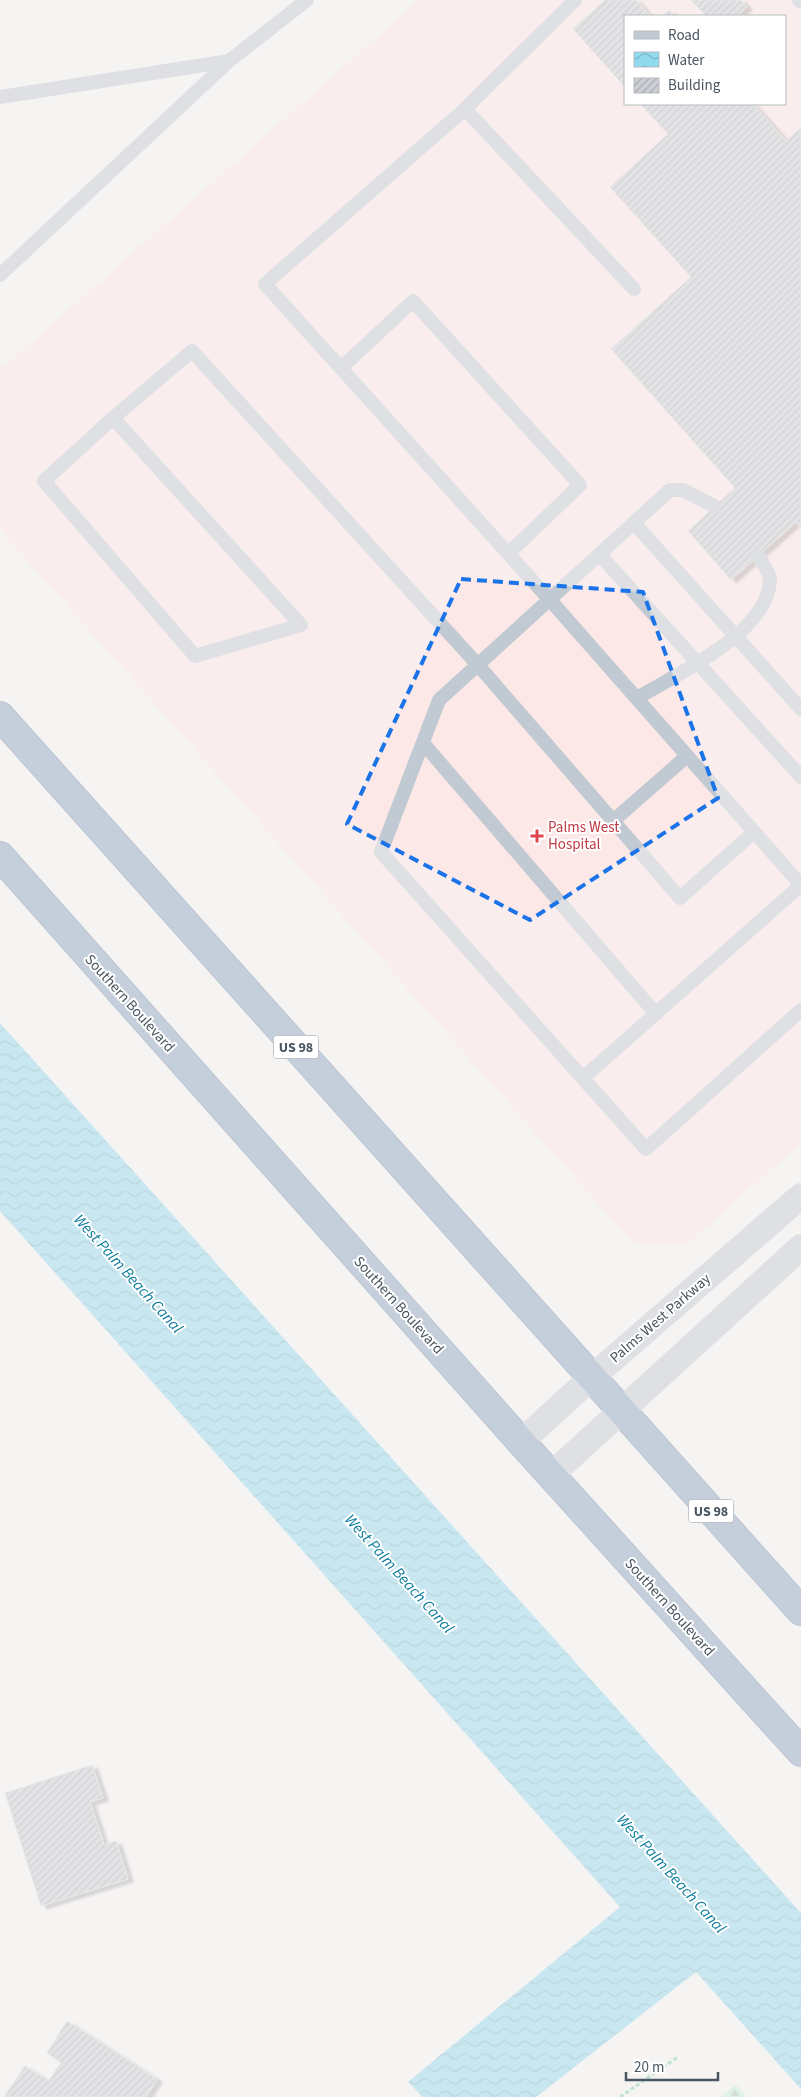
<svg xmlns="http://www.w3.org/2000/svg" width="801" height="2097" viewBox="0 0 801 2097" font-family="'Source Sans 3',sans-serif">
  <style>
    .medical { fill: #fce8e6; fill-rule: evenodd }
    .forest { fill: url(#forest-firs) }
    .water { fill: url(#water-waves) }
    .building { fill: url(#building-hatch); stroke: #d7d9de; filter: url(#shadow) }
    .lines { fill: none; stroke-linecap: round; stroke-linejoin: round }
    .highway-casing { stroke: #7690ad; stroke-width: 30 }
    .path { stroke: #7ad0a6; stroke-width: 3; stroke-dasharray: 4 2.5; stroke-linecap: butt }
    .lane { stroke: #c1cad2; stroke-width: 14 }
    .street { stroke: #c1cad2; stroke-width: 26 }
    .highway { stroke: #8ba5c1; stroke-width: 28 }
    .marked { fill: none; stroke: #1a73e8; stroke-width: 4; stroke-dasharray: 10 6; stroke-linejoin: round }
    .health-dot { fill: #e0444e; stroke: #fff; stroke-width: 2 }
    .labels { text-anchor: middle; stroke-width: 4; stroke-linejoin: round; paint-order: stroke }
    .shield { fill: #fff; stroke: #808990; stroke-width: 1 }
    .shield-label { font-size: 14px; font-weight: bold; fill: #4a5661 }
    .health-label { font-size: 15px; fill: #be3a42; stroke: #fff; text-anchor: start }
    .street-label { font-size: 15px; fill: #4a5661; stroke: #fff }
    .water-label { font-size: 16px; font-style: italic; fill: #0c7c9b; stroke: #fff }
  </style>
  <defs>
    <pattern id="forest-firs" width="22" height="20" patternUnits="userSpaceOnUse" patternTransform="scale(1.25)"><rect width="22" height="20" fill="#c3f1d5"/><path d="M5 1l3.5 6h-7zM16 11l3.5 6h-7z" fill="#a0c6b0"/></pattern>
    <pattern id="water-waves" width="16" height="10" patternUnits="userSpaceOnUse" patternTransform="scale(1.25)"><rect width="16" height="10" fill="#90daee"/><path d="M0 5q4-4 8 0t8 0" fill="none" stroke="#78b4c4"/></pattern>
    <pattern id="building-hatch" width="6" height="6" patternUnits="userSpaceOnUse" patternTransform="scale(1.25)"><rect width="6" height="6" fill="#cdcfd5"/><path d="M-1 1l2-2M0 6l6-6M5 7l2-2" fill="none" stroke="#a8abb0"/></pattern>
    <filter id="shadow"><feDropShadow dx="5.5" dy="3" stdDeviation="1" flood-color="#0004"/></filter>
  </defs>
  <rect width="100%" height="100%" fill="#f5f3f3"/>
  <path class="medical" d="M419,0h382v1143l-116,103 -52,-3 -633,-713v-160zM625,16h160v88h-160z"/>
  <path class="forest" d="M736,2085l11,12h-27z"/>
  <path class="water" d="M0,1023l801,890v176l-105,-117 -160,125h-113l-15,-15 212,-175 -620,-696z"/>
  <path class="building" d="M605,0h31l14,16h-25v71l-52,-58z
    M691,0h50l6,7 -10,9h-31z
    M669,10l5,6h-11z
    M640,104h113l33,37 15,-13v400l-5,-6 -65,58 -43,-49 47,-43 -124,-139 80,-72 -81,-90 58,-53z
    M92,1765l11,33 -13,4 14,43 12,-4 12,38 -87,27 -36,-113z
    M67,2021l90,58 -11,18h-142l21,-31 24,15 12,-19 -14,-9z"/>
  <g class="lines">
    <defs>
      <path id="highway" d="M0,716l801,895
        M0,856l521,586 280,310"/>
    </defs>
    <use href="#highway" class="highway-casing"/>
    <path class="path" d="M620,2097l58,-40"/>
    <path class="lane" d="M575,0l-110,109 169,180
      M799,0l2,2
      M0,97l229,-36 78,-61
      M465,109l-200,175 285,316 251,285
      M0,275l229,-214
      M341,368l72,-67 167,184 -72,69
      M113,418l-69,63 151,175 106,-31 -188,-207 79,-67 286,314 202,233 74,-66
      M714,506l-31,-16h-13l-231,210 -58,152 265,297 155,-139
      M634,523l167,186
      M600,555l201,222
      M637,698c40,-24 131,-65 133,-118 0,-7 -8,-18 -12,-24
      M423,743l233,271
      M613,821l74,-65
      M583,1078l218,-193"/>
    <path class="street" d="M521,1442l70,-64 210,-182
      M551,1475l250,-228"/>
    <use href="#highway" class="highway"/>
  </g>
  <path d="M0 0H801V2097H0ZM461,579l182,13 75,206 -188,122 -183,-96z" fill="#f5f3f3" fill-opacity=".55" fill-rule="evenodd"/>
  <path class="marked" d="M461,579l182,13 75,206 -188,122 -183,-96z"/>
  <path class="health-dot" d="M534.5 828.5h5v5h5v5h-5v5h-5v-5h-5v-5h5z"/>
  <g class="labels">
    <g class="shield">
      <rect x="273.5" y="1035.5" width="45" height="23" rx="4"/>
      <rect x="688.5" y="1499.5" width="45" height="23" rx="4"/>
    </g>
    <g class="shield-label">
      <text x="296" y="1052">US 98</text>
      <text x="711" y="1516">US 98</text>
    </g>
    <g class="health-label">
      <text x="548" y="832">Palms West<tspan x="548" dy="17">Hospital</tspan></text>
    </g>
    <g class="street-label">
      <text transform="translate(130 1003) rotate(48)" y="5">Southern Boulevard</text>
      <text transform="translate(399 1305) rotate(48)" y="5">Southern Boulevard</text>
      <text transform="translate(660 1318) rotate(-41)" y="5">Palms West Parkway</text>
      <text transform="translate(670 1607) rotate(48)" y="5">Southern Boulevard</text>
    </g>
    <g class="water-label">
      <text transform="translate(129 1273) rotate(48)" y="6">West Palm Beach Canal</text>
      <text transform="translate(400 1573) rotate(48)" y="6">West Palm Beach Canal</text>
      <text transform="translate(672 1873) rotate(48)" y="6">West Palm Beach Canal</text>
    </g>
  </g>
  <rect x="624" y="15" width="162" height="90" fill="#ffffff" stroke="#b7bbc0"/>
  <rect x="634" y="31" width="25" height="8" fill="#c1cad2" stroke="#b7bbc0"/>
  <text x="668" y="40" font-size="15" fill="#4a5661">Road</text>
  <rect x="634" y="52" width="25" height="15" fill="url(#water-waves)" stroke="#b7bbc0"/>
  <text x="668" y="65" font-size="15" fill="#4a5661">Water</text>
  <rect x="634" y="78" width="25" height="15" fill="url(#building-hatch)" stroke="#b7bbc0"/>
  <text x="668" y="90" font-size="15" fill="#4a5661">Building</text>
  <path d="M626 2072v8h92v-8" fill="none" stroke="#4a5661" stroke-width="2.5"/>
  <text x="634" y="2072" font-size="15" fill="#4a5661" stroke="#ffffff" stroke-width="4" paint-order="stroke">20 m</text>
</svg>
